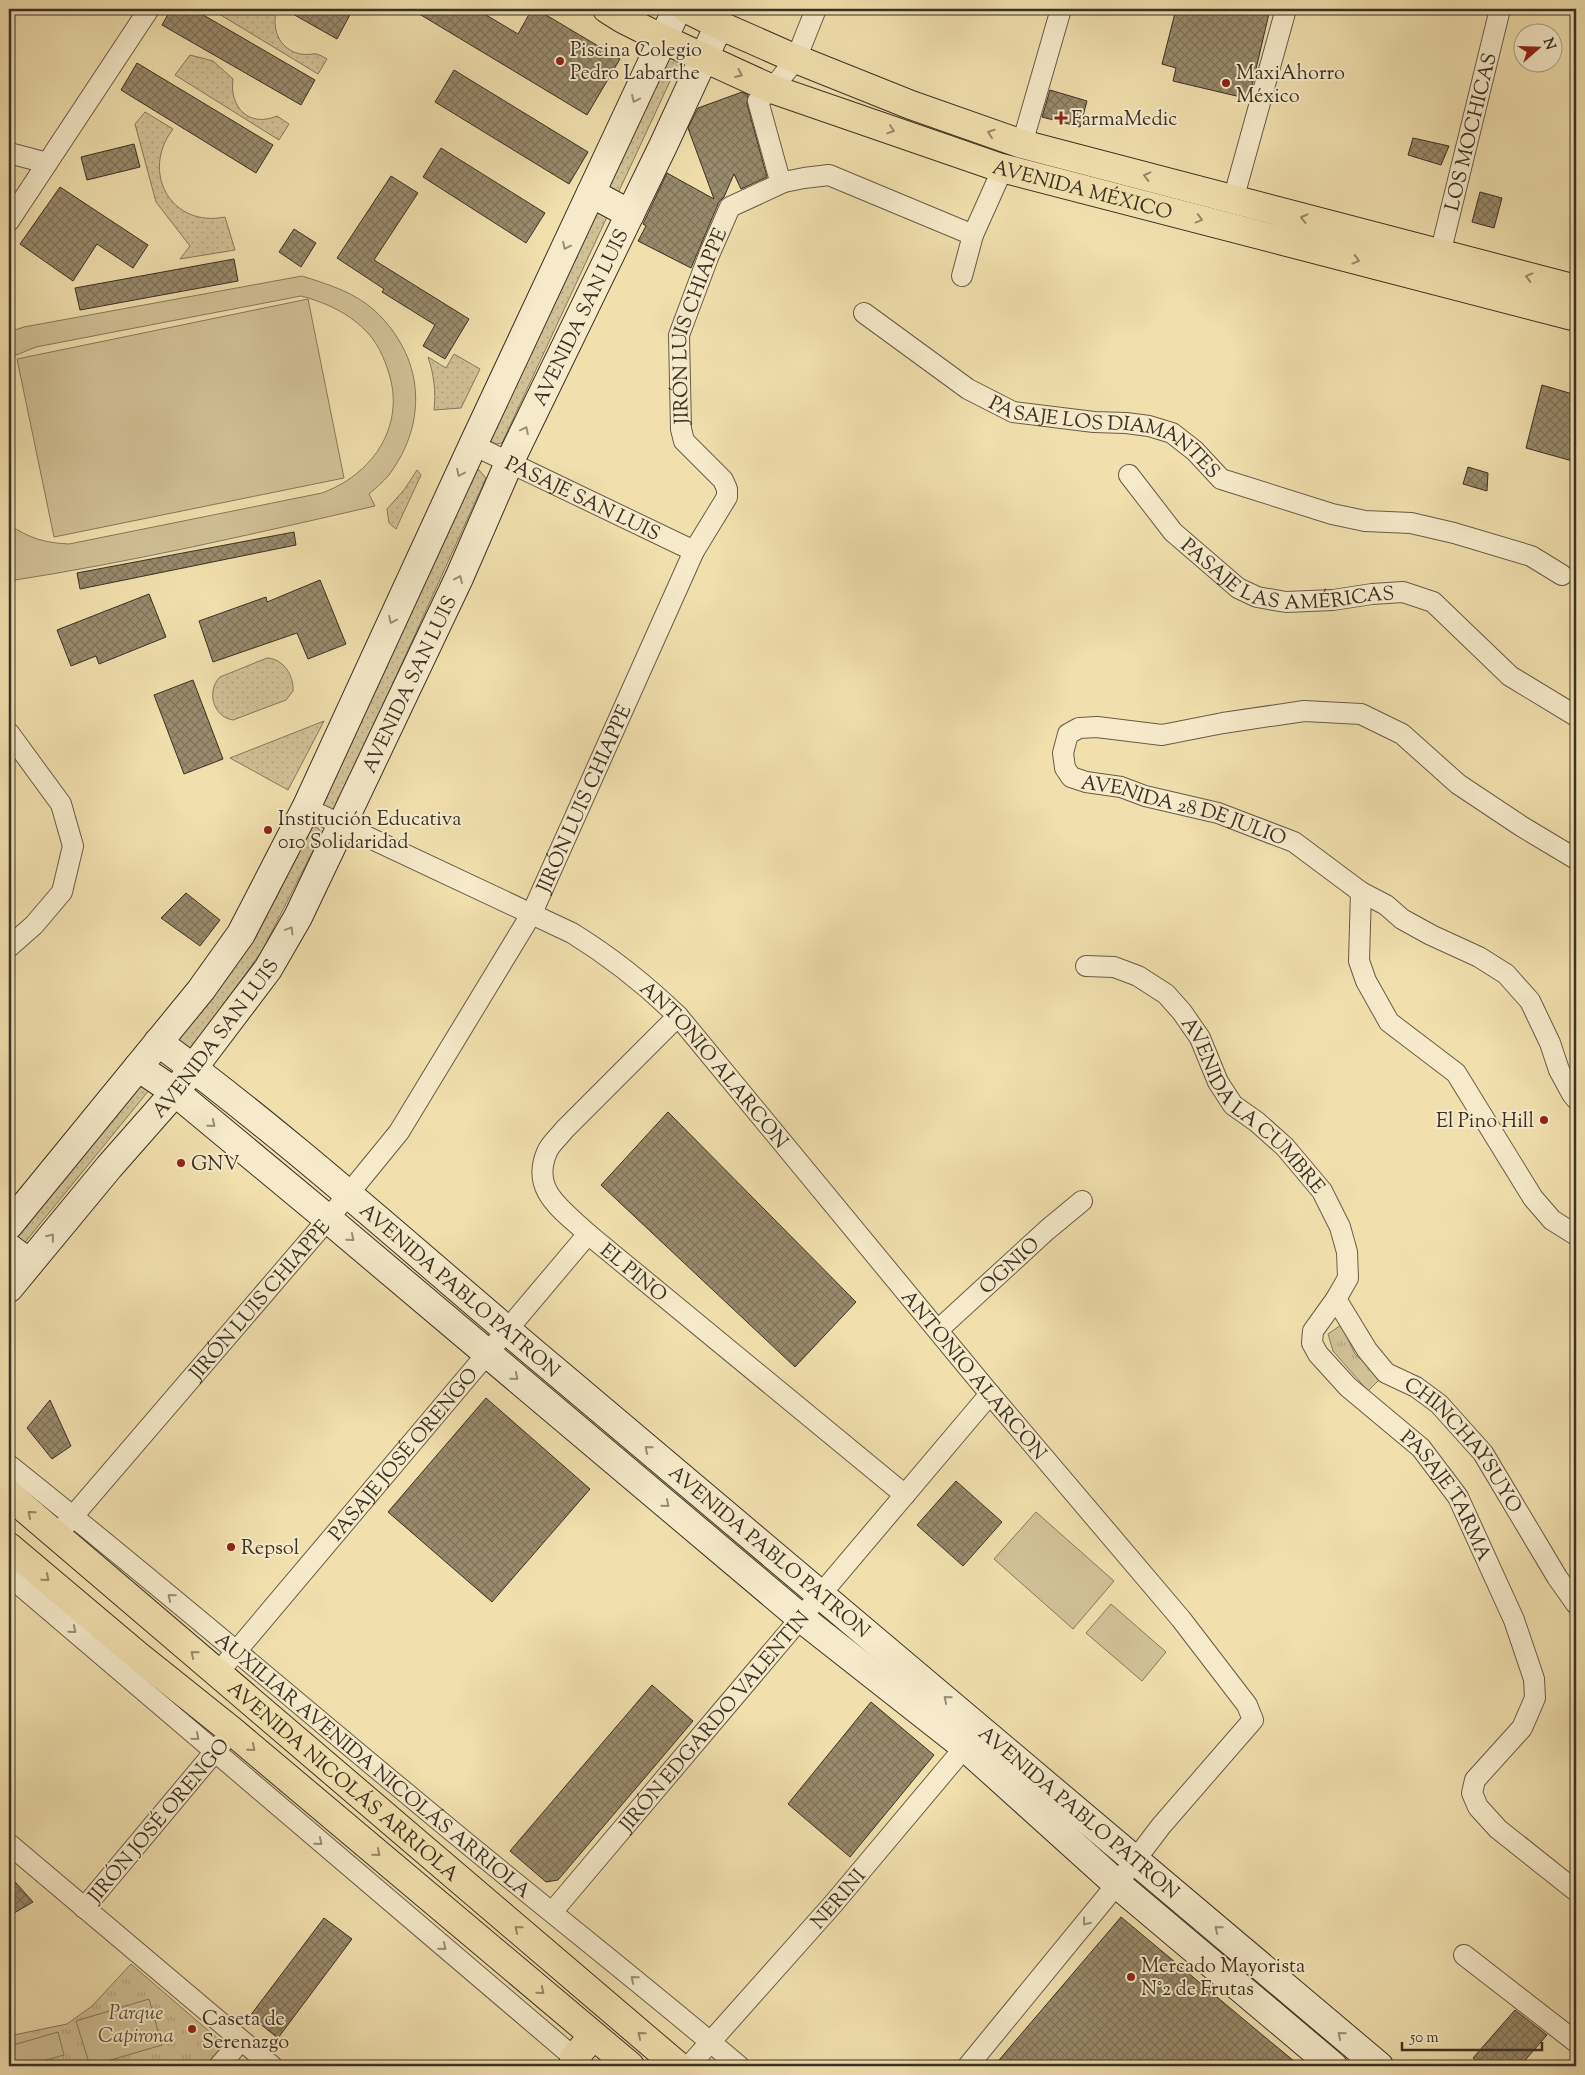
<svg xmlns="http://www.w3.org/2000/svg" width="1585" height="2075" viewBox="0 0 1585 2075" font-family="'Sorts Mill Goudy',serif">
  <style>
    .grass { fill: url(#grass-dots); stroke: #86795e }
    .park { fill: url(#park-tufts); stroke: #86795e }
    .pitch { fill: #d2c197; stroke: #86795e }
    .building { fill: url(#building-cross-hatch); stroke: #3b3125 }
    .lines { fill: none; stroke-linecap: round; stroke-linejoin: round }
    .street-casing { stroke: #685c47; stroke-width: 22 }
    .secondary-casing { stroke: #3b3125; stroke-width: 30 }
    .primary-casing { stroke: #3b3125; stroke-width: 30 }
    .street { stroke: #f6eaca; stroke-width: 20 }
    .secondary { stroke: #f6eaca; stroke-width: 28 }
    .primary { stroke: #f1dfae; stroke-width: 28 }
    .oneway { stroke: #96886a }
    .oneway2 { stroke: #988e78 }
    .poi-dot { fill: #8f2418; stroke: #f6eaca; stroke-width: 2 }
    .labels { text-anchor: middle; stroke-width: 4; stroke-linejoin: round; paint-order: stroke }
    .poi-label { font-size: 20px; fill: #3b3125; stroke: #f6eaca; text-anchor: start }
    .street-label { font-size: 20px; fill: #3b3125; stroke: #f6eaca }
    .park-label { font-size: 20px; font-style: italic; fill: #594e3c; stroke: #f6eaca }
  </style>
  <defs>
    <pattern id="grass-dots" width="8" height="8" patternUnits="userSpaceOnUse" patternTransform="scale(1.25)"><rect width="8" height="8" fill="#d2c197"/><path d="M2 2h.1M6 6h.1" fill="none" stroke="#b5a682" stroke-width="1.8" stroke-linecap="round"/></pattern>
    <pattern id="park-tufts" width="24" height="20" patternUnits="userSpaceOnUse" patternTransform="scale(1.25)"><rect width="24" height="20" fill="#d2c197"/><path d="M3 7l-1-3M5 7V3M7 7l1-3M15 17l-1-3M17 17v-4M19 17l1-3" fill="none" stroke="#b5a682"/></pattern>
    <pattern id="building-cross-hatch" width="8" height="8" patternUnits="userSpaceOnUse" patternTransform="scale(1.25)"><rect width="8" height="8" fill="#9a8b6c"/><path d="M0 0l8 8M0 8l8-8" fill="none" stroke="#7f7259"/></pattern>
  </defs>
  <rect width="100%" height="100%" fill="#f1dfae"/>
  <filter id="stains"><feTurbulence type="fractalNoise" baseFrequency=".004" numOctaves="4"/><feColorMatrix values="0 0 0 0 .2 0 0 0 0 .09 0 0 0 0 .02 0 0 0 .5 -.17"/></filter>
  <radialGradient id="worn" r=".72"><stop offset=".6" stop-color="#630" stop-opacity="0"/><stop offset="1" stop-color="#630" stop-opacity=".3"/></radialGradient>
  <path class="grass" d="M222,9h49l5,3c-4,19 4,38 25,42 15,2 11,-4 26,5l-9,15 -99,-60z
    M190,55l23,6 20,18c-4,28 16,49 44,37l12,8 -10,16 -104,-65z
    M669,56l8,3 1,5 -176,379 -6,1 -7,-4z
    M145,112l28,17c-33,43 -2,99 52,88l10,33 -55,9 10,-13 -34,-44 -21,-78z
    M454,354l26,15 -19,39 -27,2c2,-19 0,-35 -6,-53l18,11z
    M474,469l5,1 7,8 -150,331 -6,1 -8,-4z
    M417,470l4,5 -25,54 -7,-6 -2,-14 17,-19z
    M267,658c17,1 27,18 26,33l-7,9 -53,20c-20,-3 -27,-29 -13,-43z
    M324,721l-36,69 -58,-32z
    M312,826l6,2 4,5 -60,118 -70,97 -11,4 -7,-14z
    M142,1082l8,7 -141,173v-19z"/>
  <path class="park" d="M1341,1325l14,29 27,23 -14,14 -35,-40 -5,-17z
    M131,1964l94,81 -17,21h-199v-30l58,-12 25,-18z"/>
  <path class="pitch" d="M302,276c25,8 52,16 72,34 50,46 55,111 15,165 -6,7 -13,13 -20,19l6,12c-122,28 -243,56 -366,75v-56c21,13 35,18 60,19l253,-51c49,-18 82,-64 68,-116 -4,-14 -9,-27 -18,-39 -17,-22 -44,-35 -71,-42l-265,51 -27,11v-26l15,-5z
    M308,299l36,179 -290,59 -37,-178z
    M1036,1512l78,69 -41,48 -79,-70z
    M1111,1604l55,48 -24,29 -56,-48z
    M149,1999l13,46 -72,21 -14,-45z
    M58,2032l6,23 -39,11h-9l-6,-20z"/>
  <path class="building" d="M171,9h22l122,71 -14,25 -139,-80z
    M284,9h69l-16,30z
    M411,9h65l42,25 14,-25h4l84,50 -33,56z
    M1176,9h94l-21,90 -76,-18 3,-13 -14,-4z
    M137,63l136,82 -17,28 -135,-83z
    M454,70l134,82 -19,32 -134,-82z
    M1050,90l37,11 -7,26 -38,-10z
    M742,92l6,3 -1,9 20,73 -26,12 -7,-15 -10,23 -5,5 -28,66 -53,-27 8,-15 -3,-2 24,-51 47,26 -26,-71 10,-20z
    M1413,138l36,8 -8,19 -33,-10z
    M134,144l6,23 -53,13 -6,-23z
    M441,148l104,65 -19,30 -103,-66z
    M391,176l27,17 -44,67 95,59 -24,40 -22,-13 12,-21 -53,-33 2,-3 -47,-31z
    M60,187l88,58 -15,23 -36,-24 -24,37 -53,-37z
    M1480,192l22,6 -8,30 -22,-6z
    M294,229l22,14 -15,24 -22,-15z
    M234,259l4,22 -158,29 -5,-22z
    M1542,385l34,10v67l-50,-14z
    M1468,467l20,6 -1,18 -24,-7z
    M294,532l2,13 -216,44 -3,-16z
    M320,580l26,64 -38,15 -11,-26 -84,29 -14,-41 67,-24 1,5z
    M149,594l17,43 -67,27 -3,-8 -25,10 -14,-36z
    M193,680l30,79 -39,15 -30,-79z
    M186,893l34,27 -20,26 -39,-28z
    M668,1112l188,190 -61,65 -194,-182z
    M486,1398l104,91 -98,113 -104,-90z
    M50,1400l21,46 -19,13 -25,-31z
    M956,1481l46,41 -39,44 -46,-41z
    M652,1685l41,36 -135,159 -12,2 -36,-31z
    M871,1702l63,53 -84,102 -62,-53z
    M9,1875l24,27 -24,14z
    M1121,1917l145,121 34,28h-306z
    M324,1918l28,21 -74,99 -28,-22z
    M1515,2010l32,25 -27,31h-37l-10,-8z"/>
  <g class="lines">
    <defs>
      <g id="street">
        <path d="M1022,144l39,-135"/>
        <path d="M9,153l38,10"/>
        <path d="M784,182l-5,-5 -21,-76 14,-12 24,-30 20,-50"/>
        <path d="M1233,200l53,-191"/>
        <path d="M9,221l140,-212"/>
        <path id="s1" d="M1440,254l60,-245"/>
        <path d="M962,276l11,-41 30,-67"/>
        <path id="s2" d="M864,313l104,76 45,23 81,10 32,1 23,3 23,7 23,18 26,28 111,35 33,7 46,2 43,10 77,23 31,19"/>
        <path id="s3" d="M473,445l221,106"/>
        <path id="s4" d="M1129,475l44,57 65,56 19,9 29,5 47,-2 39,-6 31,-2 30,10 77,74 66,40"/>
        <path d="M9,733l52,71 12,42 -11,46 -28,33 -25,22"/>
        <path id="s5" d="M306,808l266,125c39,24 73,51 106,83l312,378 191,225 66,86 6,15 -92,106 -44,58 -149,182"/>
        <path id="s6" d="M1576,859l-55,-33 -63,-42 -56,-50 -41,-20 -57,-3 -81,12 -61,12 -65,-8 -18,1 -11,6 -5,19 2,15 6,9 15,5 35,5 24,9 73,17 76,29 67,50 25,13 16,14 29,16 48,22 27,17 24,27 20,42 9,27 13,24 4,5"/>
        <path d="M1361,892l-2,69 7,20 23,41 67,51 77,125 19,22 24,15"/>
        <path id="s7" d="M1086,966l28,1 24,9 28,18 16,18 18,26 18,44 15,23 24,17 28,25 37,44 18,36 7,25 1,26 -12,21 -23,32 -1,12 6,11 30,33 73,61 37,49 56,123 20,59 1,19 -13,30 -47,52 -3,13 6,14 20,22 78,62"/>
        <path id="s8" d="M678,1016l-114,114c-5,7 -14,14 -17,22 -17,39 16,58 41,82l317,261"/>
        <path id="s9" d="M1336,1299l31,51 19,23 30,14 23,17 44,49 74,124 19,27"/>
        <path id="s10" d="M938,1330l109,-100 35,-29"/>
        <path id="s11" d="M9,1465c146,116 288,238 432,357 99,82 200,161 298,244"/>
        <path id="s12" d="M56,1536l272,-317 71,-87 133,-219 162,-362 33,-54v-8l-4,-9 -39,-39 -3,-12 -2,-94 30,-80 21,-48 54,-25 20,-4 25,-3 144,60"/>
        <path d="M9,1576l575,490"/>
        <path id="s13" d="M217,1674l371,-440"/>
        <path d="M9,1844l263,222"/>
        <path d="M84,1908l138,-165"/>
        <path id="s14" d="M553,1911l437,-517"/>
        <path d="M1464,1955l112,87"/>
        <path d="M219,2066l22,-25"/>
        <path id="s15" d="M689,2066l145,-163 131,-156 7,-12"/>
      </g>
      <g id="secondary">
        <path d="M591,193l39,21"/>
        <path id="s16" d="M158,1042c140,103 268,221 401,332 274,229 547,460 820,692"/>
        <path d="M138,1067l37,25 153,127 473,399 164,129 152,137 216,182"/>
        <path d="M9,1225l192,-235 40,-56 65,-126 167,-363 204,-436"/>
        <path d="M9,1248l20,15"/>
        <path id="s17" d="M9,1288l100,-121 66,-75 93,-123 30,-52 161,-339 50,-115 154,-317 56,-121"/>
      </g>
      <g id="primary">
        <path id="s18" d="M607,9l16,10 40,20 109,50 226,78 578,150"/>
        <path d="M687,9l32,16 77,34 115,46 111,39 554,145"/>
        <path id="s19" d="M9,1495l669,571"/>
        <path d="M9,1547l128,108 95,76 398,335"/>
        <path d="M574,2058l19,-22"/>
      </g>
    </defs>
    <use href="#street" class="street-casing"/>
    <use href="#secondary" class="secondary-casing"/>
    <use href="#primary" class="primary-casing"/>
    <use href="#street" class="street"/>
    <use href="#secondary" class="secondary"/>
    <use href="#primary" class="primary"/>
  </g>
  <defs><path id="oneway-chevron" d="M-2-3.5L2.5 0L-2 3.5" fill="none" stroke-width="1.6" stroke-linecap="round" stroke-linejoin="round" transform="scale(1.25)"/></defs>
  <g class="oneway">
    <use href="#oneway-chevron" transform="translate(739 74) rotate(24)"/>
    <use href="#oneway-chevron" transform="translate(891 130) rotate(19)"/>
    <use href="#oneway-chevron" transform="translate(991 133) rotate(-161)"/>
    <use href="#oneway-chevron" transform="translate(1147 176) rotate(-166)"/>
    <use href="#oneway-chevron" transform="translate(1304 218) rotate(-166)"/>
    <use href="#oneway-chevron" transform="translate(1199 219) rotate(15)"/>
    <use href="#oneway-chevron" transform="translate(1356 260) rotate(15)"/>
    <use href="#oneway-chevron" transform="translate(1529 277) rotate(-165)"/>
    <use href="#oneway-chevron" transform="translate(31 1514) rotate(-139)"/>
    <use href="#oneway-chevron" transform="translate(46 1578) rotate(40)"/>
    <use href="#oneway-chevron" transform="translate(194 1654) rotate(-140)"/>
    <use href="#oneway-chevron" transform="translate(252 1748) rotate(40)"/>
    <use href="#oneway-chevron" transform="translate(377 1853) rotate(40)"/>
    <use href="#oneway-chevron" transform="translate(518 1929) rotate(-140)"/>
    <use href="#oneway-chevron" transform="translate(541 1991) rotate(40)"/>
    <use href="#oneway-chevron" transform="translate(641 2035) rotate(-140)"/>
  </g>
  <g class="oneway2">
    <use href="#oneway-chevron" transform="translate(635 99) rotate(115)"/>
    <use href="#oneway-chevron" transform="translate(566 246) rotate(115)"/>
    <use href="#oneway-chevron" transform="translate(525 430) rotate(-64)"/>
    <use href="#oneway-chevron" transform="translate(460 473) rotate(115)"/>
    <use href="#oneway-chevron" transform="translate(459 579) rotate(-65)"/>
    <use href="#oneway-chevron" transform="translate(392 620) rotate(115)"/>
    <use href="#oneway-chevron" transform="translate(290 930) rotate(-59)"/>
    <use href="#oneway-chevron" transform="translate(212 1124) rotate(39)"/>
    <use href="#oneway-chevron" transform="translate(51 1237) rotate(-51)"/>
    <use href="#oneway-chevron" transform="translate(351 1238) rotate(40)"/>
    <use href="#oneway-chevron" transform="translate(515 1377) rotate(40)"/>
    <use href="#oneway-chevron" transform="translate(648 1449) rotate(-140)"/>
    <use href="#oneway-chevron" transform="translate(666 1504) rotate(40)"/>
    <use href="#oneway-chevron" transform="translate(171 1597) rotate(-140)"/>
    <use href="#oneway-chevron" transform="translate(73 1630) rotate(40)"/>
    <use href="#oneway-chevron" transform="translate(947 1699) rotate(-140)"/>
    <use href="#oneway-chevron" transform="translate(196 1737) rotate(41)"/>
    <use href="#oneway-chevron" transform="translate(319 1842) rotate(40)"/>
    <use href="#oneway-chevron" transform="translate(1086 1922) rotate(129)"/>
    <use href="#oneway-chevron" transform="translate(1218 1929) rotate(-140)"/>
    <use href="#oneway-chevron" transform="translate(443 1947) rotate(40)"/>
    <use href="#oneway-chevron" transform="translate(634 1979) rotate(-140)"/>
    <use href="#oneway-chevron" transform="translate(1341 2035) rotate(-140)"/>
  </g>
  <g class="poi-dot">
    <circle cx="560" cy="61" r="5"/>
    <circle cx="1226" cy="83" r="5"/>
    <path d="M1058.5 110.5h5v5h5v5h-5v5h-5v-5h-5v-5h5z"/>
    <circle cx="268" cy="830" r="5"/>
    <circle cx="1544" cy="1120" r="5"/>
    <circle cx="181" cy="1163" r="5"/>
    <circle cx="231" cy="1547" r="5"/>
    <circle cx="1131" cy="1977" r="5"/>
    <circle cx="192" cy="2029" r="5"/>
  </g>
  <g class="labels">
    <g class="poi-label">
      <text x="570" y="56">Piscina Colegio<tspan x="570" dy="23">Pedro Labarthe</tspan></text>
      <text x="1236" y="79">MaxiAhorro<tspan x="1236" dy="23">México</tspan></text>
      <text x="1071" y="125">FarmaMedic</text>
      <text x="278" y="825">Institución Educativa<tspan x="278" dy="23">010 Solidaridad</tspan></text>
      <text x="1534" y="1127" text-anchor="end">El Pino Hill</text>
      <text x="191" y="1170">GNV</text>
      <text x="241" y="1554">Repsol</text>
      <text x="1141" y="1972">Mercado Mayorista<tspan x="1141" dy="23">N°2 de Frutas</tspan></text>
      <text x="202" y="2025">Caseta de<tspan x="202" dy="23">Serenazgo</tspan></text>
    </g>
    <g class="street-label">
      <text dy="7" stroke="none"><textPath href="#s1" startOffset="126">LOS MOCHICAS</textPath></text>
      <text dy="7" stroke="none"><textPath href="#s18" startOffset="510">AVENIDA MÉXICO</textPath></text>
      <text dy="7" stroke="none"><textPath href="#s17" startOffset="1134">AVENIDA SAN LUIS</textPath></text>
      <text dy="7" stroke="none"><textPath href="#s12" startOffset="1438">JIRÓN LUIS CHIAPPE</textPath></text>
      <text dy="7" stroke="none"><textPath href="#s2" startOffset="278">PASAJE LOS DIAMANTES</textPath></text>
      <text dy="7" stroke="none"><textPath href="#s3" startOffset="122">PASAJE SAN LUIS</textPath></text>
      <text dy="7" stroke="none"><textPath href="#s4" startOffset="202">PASAJE LAS AMÉRICAS</textPath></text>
      <text dy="7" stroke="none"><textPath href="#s17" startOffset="729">AVENIDA SAN LUIS</textPath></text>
      <text dy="7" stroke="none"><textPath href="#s12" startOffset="912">JIRÓN LUIS CHIAPPE</textPath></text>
      <text dy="7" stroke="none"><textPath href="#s6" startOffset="721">AVENIDA 28 DE JULIO</textPath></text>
      <text dy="7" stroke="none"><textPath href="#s17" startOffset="324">AVENIDA SAN LUIS</textPath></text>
      <text dy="7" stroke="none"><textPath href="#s5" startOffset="489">ANTONIO ALARCON</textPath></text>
      <text dy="7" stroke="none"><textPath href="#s7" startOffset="230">AVENIDA LA CUMBRE</textPath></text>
      <text dy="7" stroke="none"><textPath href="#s10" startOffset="96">OGNIO</textPath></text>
      <text dy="7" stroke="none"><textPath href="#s8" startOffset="349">EL PINO</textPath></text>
      <text dy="7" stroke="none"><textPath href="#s16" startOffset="391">AVENIDA PABLO PATRON</textPath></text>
      <text dy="7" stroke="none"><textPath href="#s12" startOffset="312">JIRÓN LUIS CHIAPPE</textPath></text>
      <text dy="7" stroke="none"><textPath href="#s5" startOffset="894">ANTONIO ALARCON</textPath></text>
      <text dy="7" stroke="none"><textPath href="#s9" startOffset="198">CHINCHAYSUYO</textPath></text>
      <text dy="7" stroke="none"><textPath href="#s13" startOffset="288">PASAJE JOSÉ ORENGO</textPath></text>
      <text dy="7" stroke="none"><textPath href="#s7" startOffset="716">PASAJE TARMA</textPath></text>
      <text dy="7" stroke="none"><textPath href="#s16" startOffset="796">AVENIDA PABLO PATRON</textPath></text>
      <text dy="7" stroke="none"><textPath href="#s14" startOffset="249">JIRÓN EDGARDO VALENTIN</textPath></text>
      <text dy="7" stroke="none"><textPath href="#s11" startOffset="472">AUXILIAR AVENIDA NICOLÁS ARRIOLA</textPath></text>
      <text dy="7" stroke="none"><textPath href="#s19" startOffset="440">AVENIDA NICOLÁS ARRIOLA</textPath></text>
      <text dy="7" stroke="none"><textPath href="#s16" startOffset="1201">AVENIDA PABLO PATRON</textPath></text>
      <text transform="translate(158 1820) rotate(-50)" y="7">JIRÓN JOSÉ ORENGO</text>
      <text dy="7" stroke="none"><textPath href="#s15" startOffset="224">NERINI</textPath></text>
    </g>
    <g class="park-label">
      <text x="136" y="2019">Parque<tspan x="136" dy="23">Capirona</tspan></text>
    </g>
  </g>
  <rect width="1585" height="2075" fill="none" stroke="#f1dfae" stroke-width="30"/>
  <rect x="10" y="10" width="1565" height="2055" fill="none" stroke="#3b3125" stroke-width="2.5"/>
  <rect x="15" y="15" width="1555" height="2045" fill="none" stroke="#3b3125"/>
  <g transform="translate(1538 48) rotate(70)"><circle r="24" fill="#f6eaca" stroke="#aba088"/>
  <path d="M0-4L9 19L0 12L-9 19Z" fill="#8f2418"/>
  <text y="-8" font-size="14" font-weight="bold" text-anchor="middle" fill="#3b3125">N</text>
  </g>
  <path d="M1402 2042v8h140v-8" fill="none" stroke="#3b3125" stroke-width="2.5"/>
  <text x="1410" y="2042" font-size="15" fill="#3b3125" stroke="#f6eaca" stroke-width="4" paint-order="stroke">50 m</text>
  <rect width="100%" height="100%" filter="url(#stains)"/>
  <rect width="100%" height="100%" fill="url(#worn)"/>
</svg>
